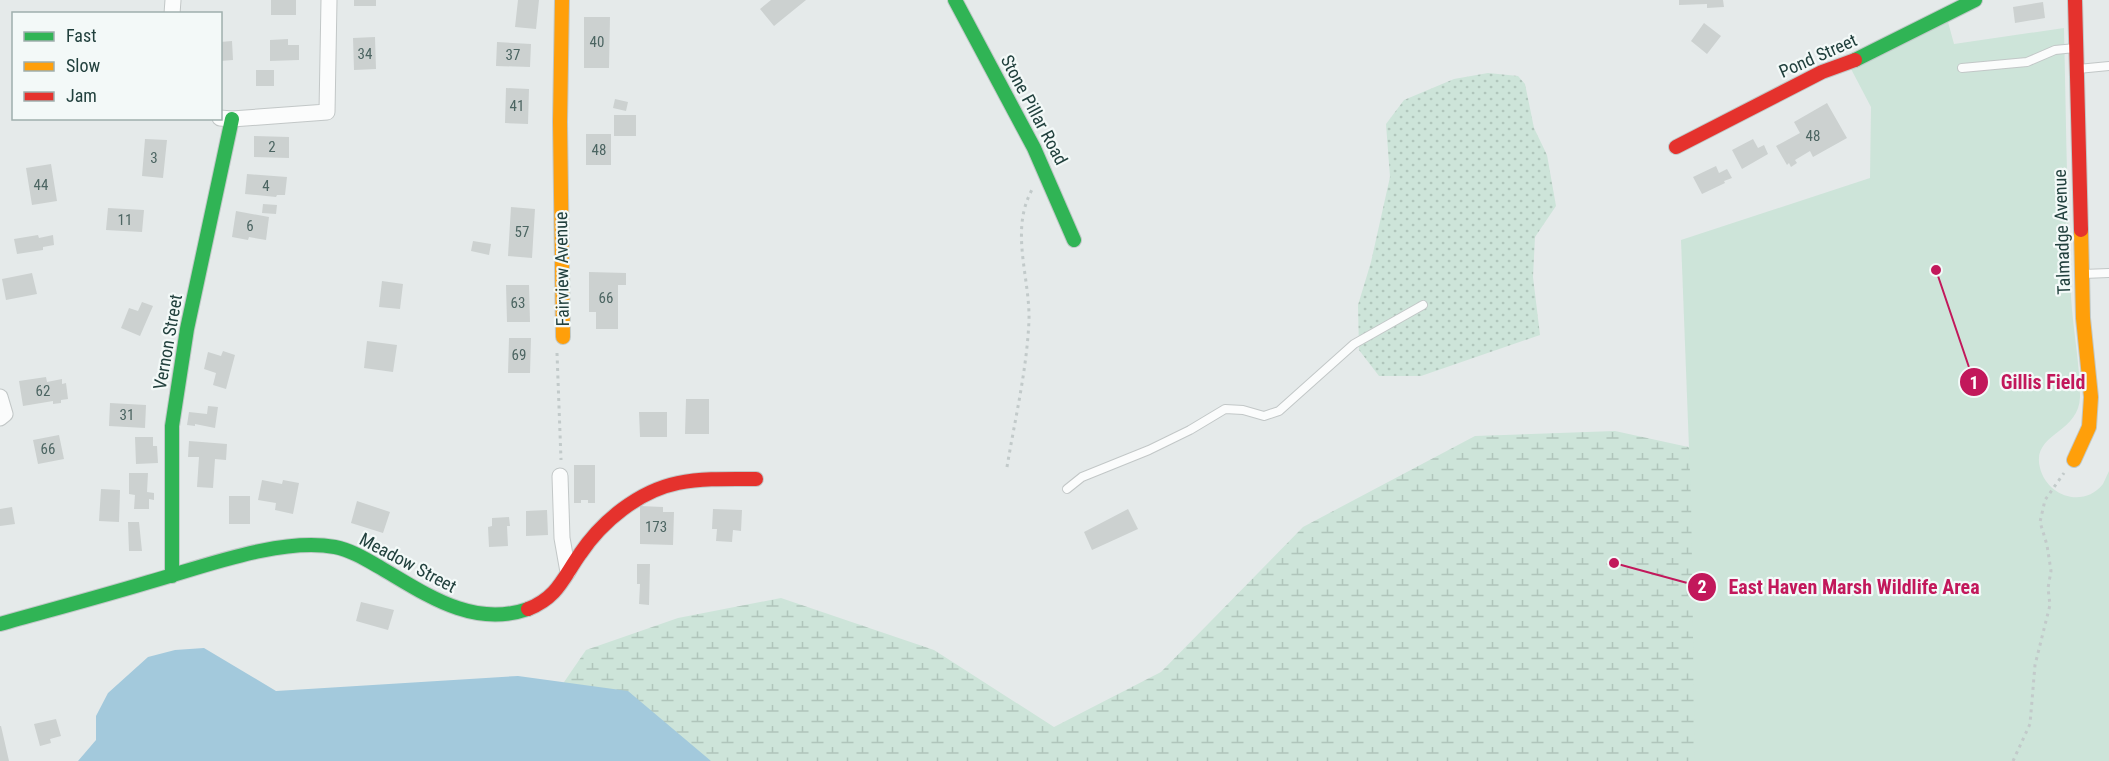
<svg xmlns="http://www.w3.org/2000/svg" width="2109" height="761" viewBox="0 0 2109 761" font-family="'Roboto Condensed',sans-serif">
  <style>
    .grass { fill: url(#grass-dots) }
    .wetland { fill: url(#wetland-marsh) }
    .park { fill: #cde4d9 }
    .water { fill: #a3c9dc }
    .building { fill: #ccd1d0 }
    .lines { fill: none; stroke-linecap: round; stroke-linejoin: round }
    .lane-casing { stroke: #c2c7c7; stroke-width: 10 }
    .street-casing { stroke: #c2c7c7; stroke-width: 17 }
    .fast-casing { stroke: #c0c8c7; stroke-width: 16 }
    .slow-casing { stroke: #c0c8c7; stroke-width: 16 }
    .jam-casing { stroke: #c0c8c7; stroke-width: 16 }
    .path { stroke: #c2caca; stroke-width: 3; stroke-dasharray: 3 4.5; stroke-linecap: butt }
    .lane { stroke: #fbfcfc; stroke-width: 8 }
    .street { stroke: #fbfcfc; stroke-width: 15 }
    .fast { stroke: #30b455; stroke-width: 14 }
    .slow { stroke: #ff9f0a; stroke-width: 14 }
    .jam { stroke: #e5322d; stroke-width: 14 }
    .labels { text-anchor: middle; stroke-width: 4.5; stroke-linejoin: round; paint-order: stroke }
    .number-label { font-size: 15px; fill: #4c6562 }
    .street-label { font-size: 18px; fill: #21403d; stroke: #f3f9f8 }
    .leader { fill: none; stroke: #c2185b; stroke-width: 2 }
    .callout-dot { fill: #c2185b; stroke: #f3f9f8; stroke-width: 2 }
    .mark-label { font-size: 18px; text-anchor: middle; font-weight: bold; fill: #fff }
    .callout-label { font-size: 20px; text-anchor: middle; font-weight: bold; fill: #c2185b; stroke: #f3f9f8; stroke-width: 4.5; stroke-linejoin: round; paint-order: stroke }
  </style>
  <defs>
    <pattern id="grass-dots" width="8" height="8" patternUnits="userSpaceOnUse" patternTransform="scale(1.5)"><rect width="8" height="8" fill="#cde4d9"/><path d="M2 2h.1M6 6h.1" fill="none" stroke="#b0c5bb" stroke-width="1.8" stroke-linecap="round"/></pattern>
    <pattern id="wetland-marsh" width="20" height="14" patternUnits="userSpaceOnUse" patternTransform="scale(1.5)"><rect width="20" height="14" fill="#cde4d9"/><path d="M1 5h8M5 5V1M11 12h8M15 12V8" fill="none" stroke="#b0c5bb"/></pattern>
  </defs>
  <rect width="100%" height="100%" fill="#e5eaea"/>
  <path class="grass" d="M1488,73l30,3 7,8 9,44 13,27 9,51 -21,31 -2,40 7,58 -119,41h-42l-20,-26 -1,-45 13,-43 19,-85 -4,-53 18,-24 50,-21z"/>
  <path class="wetland" d="M1615,431l256,56 97,274h-1458l76,-111 92,-32 103,-20 153,52 120,77 107,-55 142,-145 172,-91z"/>
  <path class="park" d="M1948,22l6,22 110,-16c2,90 3,180 7,269 2,33 9,67 9,100 -1,37 -49,36 -40,71 7,28 43,41 63,16 2,-4 4,-9 6,-13v290h-414l-4,-261 -10,-260 189,-62 1,-71 -21,-40z"/>
  <path class="water" d="M204,648l72,43 242,-15 110,15 83,70h-633l18,-21v-24l12,-23 40,-36 27,-7z"/>
  <path class="building" d="M271,0h25v15h-25z
    M354,0h22v6h-22z
    M518,0h21l-3,29 -21,-2z
    M771,0h35l-32,26 -14,-17z
    M1679,0h44l1,7 -17,1v-4l-28,1z
    M2043,2l2,16 -30,5 -2,-16z
    M584,17h26l-1,51h-25z
    M1704,23l17,13 -14,18 -16,-13z
    M375,37l1,32 -22,1 -1,-32z
    M288,39v6h11v15l-29,1v-21z
    M232,41l1,19 -13,1v-19z
    M497,42l34,2 -1,23 -34,-1z
    M256,70h18v16h-18z
    M506,88l23,1 -1,35 -23,-1z
    M615,99l13,3 -2,9 -13,-3z
    M1827,103l20,35 -34,19 -3,-6 -15,9 2,3 -6,4 -2,-4 -2,2 -11,-19 24,-13 -6,-11z
    M614,115h22v21h-22z
    M586,134h25v31h-25z
    M254,136l35,1v21l-35,-1z
    M145,139l22,1 -4,38 -21,-2z
    M1753,139l5,9 6,-3 4,9 -26,15 -10,-19z
    M51,164l6,37 -25,4 -6,-37z
    M1716,166l3,7 8,-4 5,9 -8,3 1,2 -23,11 -9,-17z
    M247,174l40,3 -2,18h-8l-1,2 -31,-3z
    M263,204l14,1 -1,9 -14,-1z
    M511,207l24,2 -3,49 -24,-2z
    M108,208l36,2 -2,22 -36,-2z
    M236,211l33,6 -3,23 -17,-3 -1,3 -16,-3z
    M38,235l1,3 14,-3 1,10 -11,2v3l-26,4 -3,-15z
    M473,241l18,3 -2,11 -18,-4z
    M589,272l37,1v12h-8v44h-22v-17h-7z
    M32,273l5,21 -31,6 -4,-21z
    M382,281l21,3 -3,25 -21,-2z
    M506,285h23l1,37h-23z
    M142,302l11,4 -13,30 -19,-8 8,-20 9,3z
    M509,338h22l-1,35h-22z
    M367,341l30,4 -4,27 -29,-4z
    M223,351l12,4 -9,34 -13,-4 3,-12 -12,-4 4,-17 13,4z
    M46,377l1,5 15,-3v5l4,-1 2,16 -7,1v3l-8,1v-3l-30,5 -4,-25z
    M686,399h23v35h-24z
    M110,403l36,2 -1,23 -36,-2z
    M208,406l10,1 -3,21 -20,-4v2l-8,-1 2,-13 18,2z
    M639,412h28v25h-27z
    M59,435l5,24 -26,5 -5,-24z
    M135,437h18v9h4l1,17 -22,1z
    M189,441l38,3 -1,16 -11,-1 -2,29 -16,-1 2,-30h-11z
    M574,465h21v38h-7v-3h-7v3h-7z
    M129,473h19l-1,19 7,1v7l-5,-1v10h-15l1,-14 -6,-1z
    M262,480l20,4 1,-4 16,3 -6,31 -18,-4 1,-7 -18,-3z
    M101,489l19,1 -1,32 -20,-1z
    M229,496h21v28h-21z
    M357,501l33,11 -7,21 -32,-10z
    M640,506l23,1v5h11l-1,33 -33,-1z
    M12,507l3,17 -15,2v-17z
    M713,509l29,1 -1,21 -8,-1 -1,12 -16,-1 1,-12h-5z
    M1128,509l10,20 -46,21 -8,-18z
    M547,510l1,25 -22,1v-25z
    M509,517l1,9h-3l1,20 -19,1 -1,-20 4,-1v-8z
    M128,522h11l3,29h-13z
    M637,564h13l-1,41 -10,-1 1,-20h-3z
    M361,602l33,8 -6,20 -32,-9z
    M56,719l5,17 -11,3 1,4 -11,3 -6,-22z
    M0,726h1l8,35h-9z"/>
  <g class="lines">
    <defs>
      <path id="lane" d="M1962,68l65,-6 28,-12 20,-2
        M2078,69l31,-3
        M2083,274l26,-1
        M1067,489l15,-12 67,-27 41,-20 35,-21 18,1 21,6 15,-5 75,-67 69,-39"/>
      <path id="street" d="M172,14l1,-14
        M220,118l12,1 95,-7 2,-112
        M0,397l5,17 -5,4
        M560,476l2,62 6,34"/>
      <path id="fast" d="M955,0l79,148 40,92
        M1855,60l120,-60
        M172,576v-150l15,-97 45,-210
        M0,624c50,-14 99,-27 149,-42 54,-15 131,-45 186,-35 16,3 32,13 46,21 46,27 92,60 147,41"/>
      <path id="slow" d="M562,0l-2,122 3,215
        M2074,460l15,-33 2,-30 -8,-79 -2,-88"/>
      <path id="jam" d="M2075,0l6,230
        M1676,147l146,-75 33,-12
        M528,609c30,-12 35,-31 52,-55 22,-33 59,-63 98,-71 26,-5 52,-4 78,-4"/>
    </defs>
    <use href="#lane" class="lane-casing"/>
    <use href="#street" class="street-casing"/>
    <use href="#fast" class="fast-casing"/>
    <use href="#slow" class="slow-casing"/>
    <use href="#jam" class="jam-casing"/>
    <path class="path" d="M557,353l4,107
      M1007,467c8,-48 20,-98 22,-147 1,-43 -20,-91 4,-132
      M2013,761l17,-37 5,-59 15,-60 -2,-17 3,-17 -4,-26 -7,-23 5,-22 19,-27"/>
    <use href="#lane" class="lane"/>
    <use href="#street" class="street"/>
    <use href="#fast" class="fast"/>
    <use href="#slow" class="slow"/>
    <use href="#jam" class="jam"/>
  </g>
  <g class="labels">
    <g class="number-label">
      <text x="597" y="47">40</text>
      <text x="365" y="59">34</text>
      <text x="513" y="60">37</text>
      <text x="517" y="111">41</text>
      <text x="1813" y="141">48</text>
      <text x="272" y="152">2</text>
      <text x="599" y="155">48</text>
      <text x="154" y="163">3</text>
      <text x="41" y="190">44</text>
      <text x="266" y="191">4</text>
      <text x="125" y="225">11</text>
      <text x="250" y="231">6</text>
      <text x="522" y="237">57</text>
      <text x="606" y="303">66</text>
      <text x="518" y="308">63</text>
      <text x="519" y="360">69</text>
      <text x="43" y="396">62</text>
      <text x="127" y="420">31</text>
      <text x="48" y="454">66</text>
      <text x="656" y="532">173</text>
    </g>
    <g class="street-label">
      <text transform="translate(1818 56) rotate(-24)" y="6">Pond Street</text>
      <text transform="translate(1034 110) rotate(62)" y="6">Stone Pillar Road</text>
      <text transform="translate(2062 232) rotate(-92)" y="6">Talmadge Avenue</text>
      <text transform="translate(562 269) rotate(-91)" y="6">Fairview Avenue</text>
      <text transform="translate(168 342) rotate(-80)" y="6">Vernon Street</text>
      <text transform="translate(408 563) rotate(28)" y="6">Meadow Street</text>
    </g>
  </g>
  <path class="leader" d="M1936 270L1974 382M1614 563L1702 587"/>
  <g class="callout-dot">
    <circle cx="1936" cy="270" r="6"/>
    <circle cx="1614" cy="563" r="6"/>
    <circle cx="1974" cy="382" r="15"/>
    <circle cx="1702" cy="587" r="15"/>
  </g>
  <g class="mark-label">
    <text x="1974" y="389">1</text>
    <text x="1702" y="593">2</text>
  </g>
  <g class="callout-label">
    <text x="2043" y="389">Gillis Field</text>
    <text x="1854" y="594">East Haven Marsh Wildlife Area</text>
  </g>
  <rect x="12" y="12" width="210" height="108" fill="#f3f9f8" stroke="#9fafad" stroke-width="1.5"/>
  <rect x="24" y="32" width="30" height="9" fill="#30b455" stroke="#9fafad" stroke-width="1.5"/>
  <text x="66" y="42" font-size="18" fill="#21403d">Fast</text>
  <rect x="24" y="62" width="30" height="9" fill="#ff9f0a" stroke="#9fafad" stroke-width="1.5"/>
  <text x="66" y="72" font-size="18" fill="#21403d">Slow</text>
  <rect x="24" y="92" width="30" height="9" fill="#e5322d" stroke="#9fafad" stroke-width="1.5"/>
  <text x="66" y="102" font-size="18" fill="#21403d">Jam</text>
</svg>
